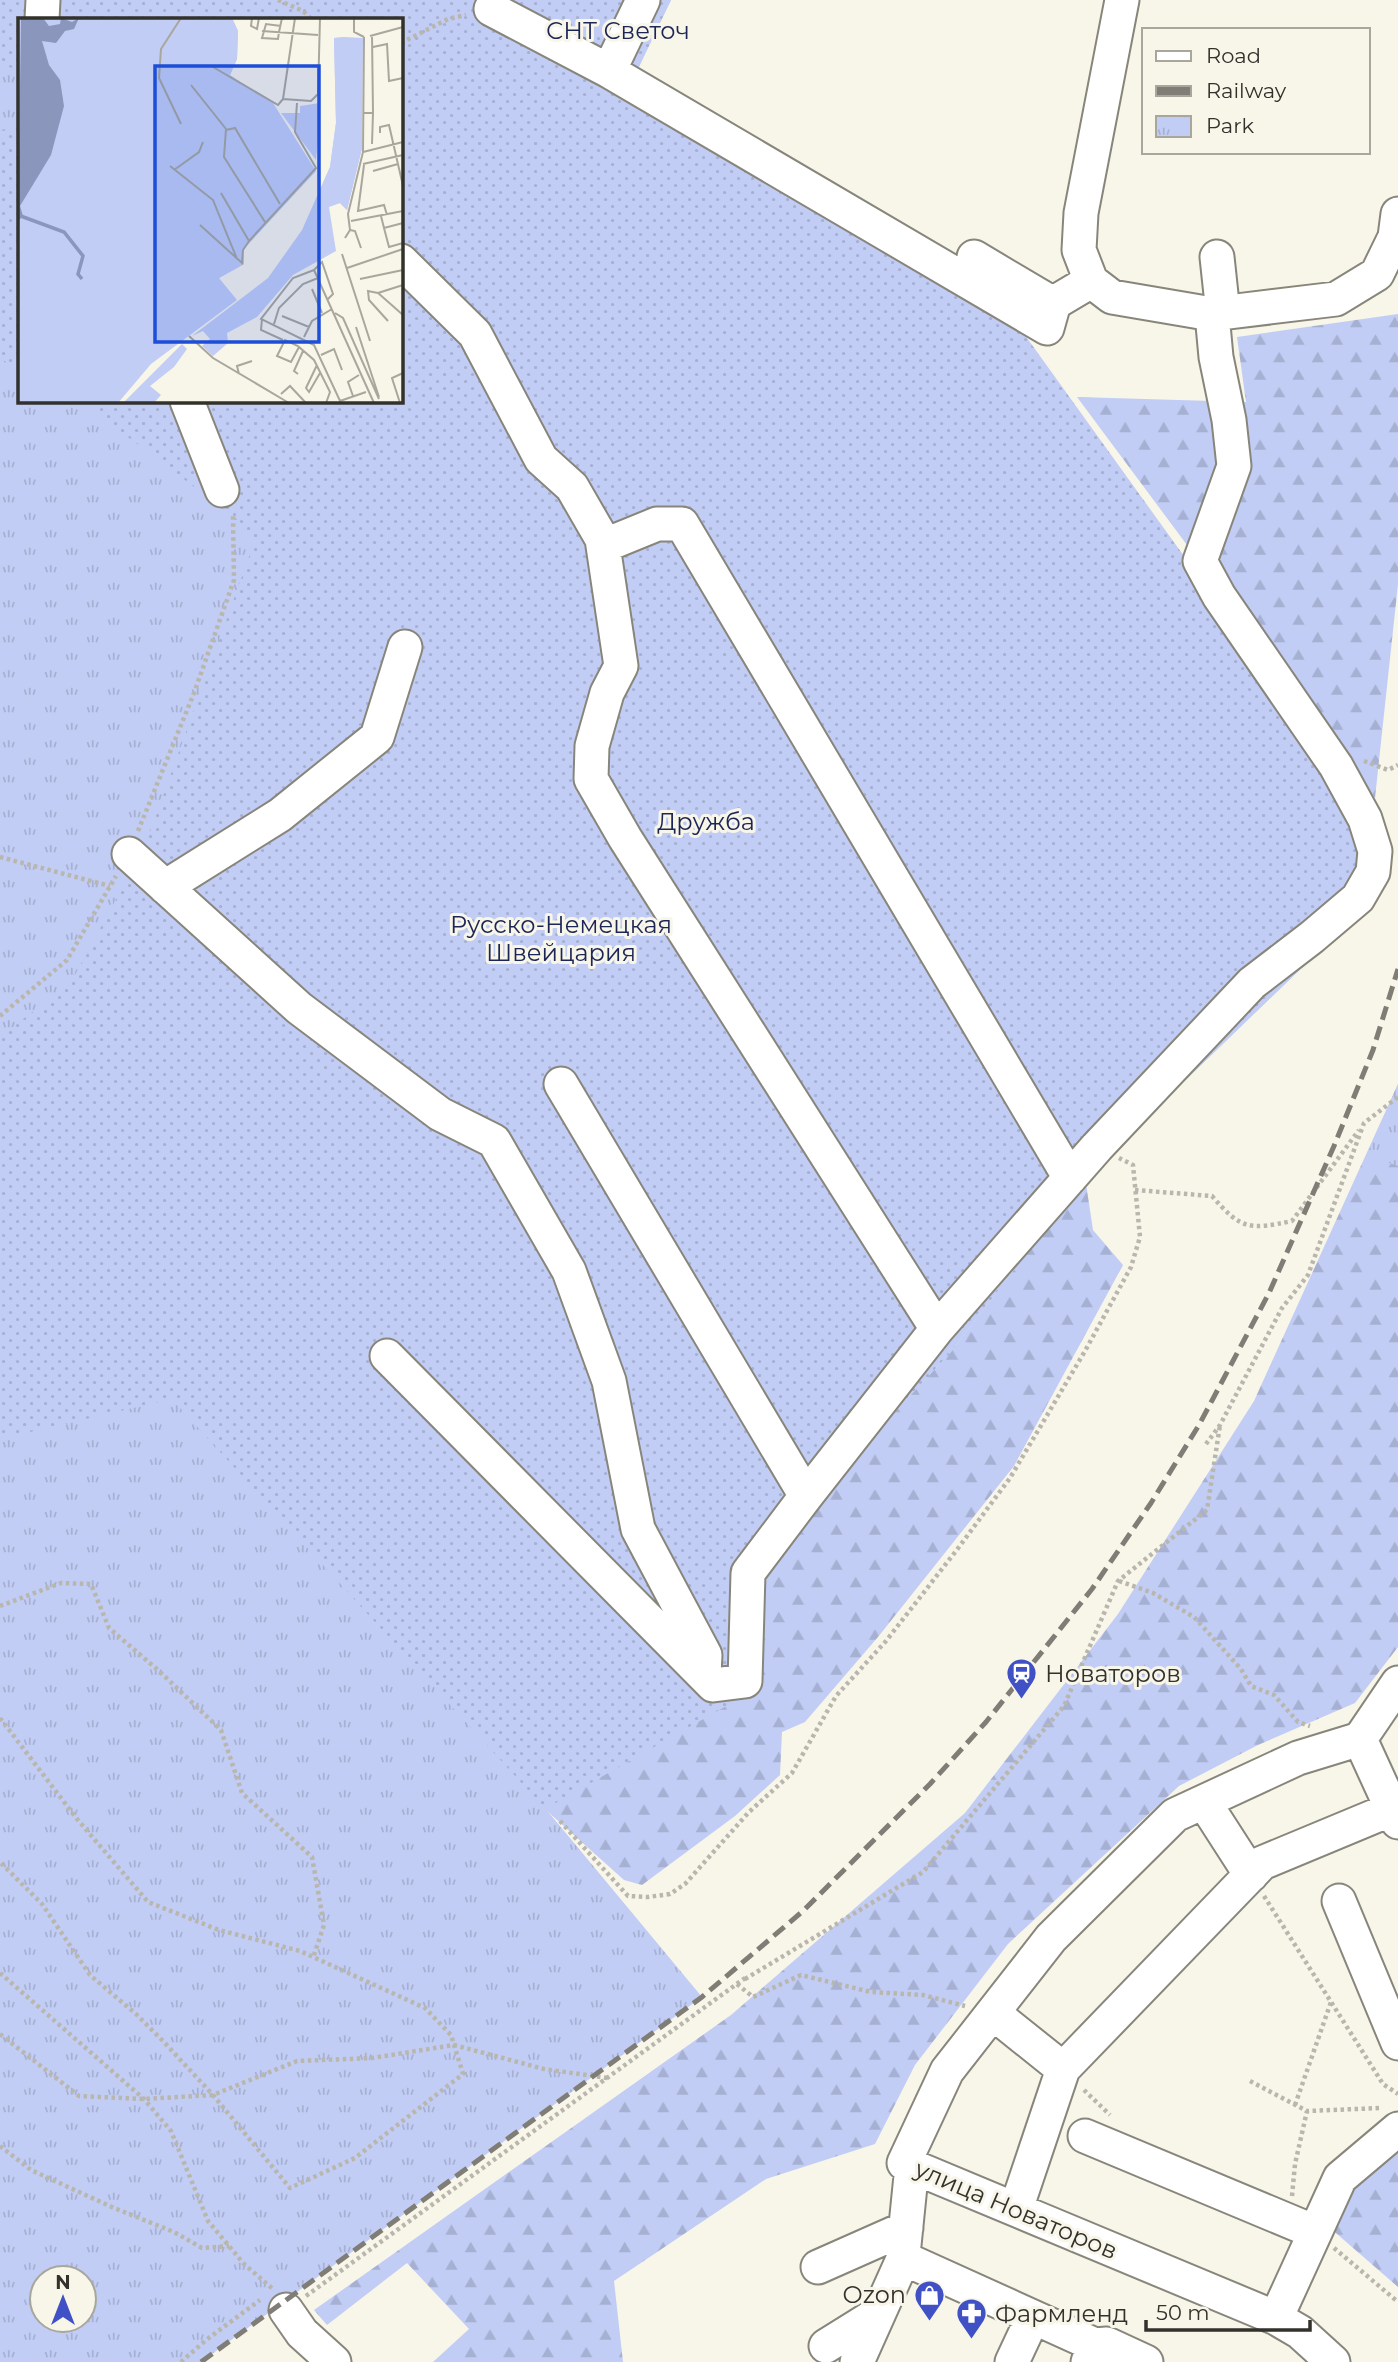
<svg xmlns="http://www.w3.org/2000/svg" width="1398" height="2362" viewBox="0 0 1398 2362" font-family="Montserrat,sans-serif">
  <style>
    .forest { fill: url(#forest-firs); fill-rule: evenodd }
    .park { fill: url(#park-tufts); fill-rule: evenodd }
    .garden { fill: url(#garden-dots) }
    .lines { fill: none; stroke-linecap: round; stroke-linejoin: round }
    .minor-casing { stroke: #88867b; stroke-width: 37 }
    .path { stroke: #b9b6ad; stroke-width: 4.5; stroke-dasharray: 3.5 3.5; stroke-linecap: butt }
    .minor { stroke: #fff; stroke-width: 33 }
    .rail { stroke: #7f7d76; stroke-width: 5; stroke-dasharray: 14 7; stroke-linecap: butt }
    .labels { text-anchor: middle; stroke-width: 6; stroke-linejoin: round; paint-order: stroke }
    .park-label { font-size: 24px; fill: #1c2656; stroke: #f8f5e9 }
    .poi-label { font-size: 24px; fill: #32312c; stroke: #f8f5e9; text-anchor: start }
    .street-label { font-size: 24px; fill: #32312c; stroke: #f8f5e9 }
    .inset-river { fill: none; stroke: #8b96bc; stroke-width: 3.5 }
    .inset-road { fill: none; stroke: #a9a79d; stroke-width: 2 }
    .view { fill: #1d4ed8; fill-opacity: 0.15; stroke: #1d4ed8; stroke-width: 3.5 }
    .inset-edge { fill: none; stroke: #32312c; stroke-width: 3.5 }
  </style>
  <defs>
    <pattern id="forest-firs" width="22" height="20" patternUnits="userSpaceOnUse" patternTransform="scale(1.75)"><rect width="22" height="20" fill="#c1cdf5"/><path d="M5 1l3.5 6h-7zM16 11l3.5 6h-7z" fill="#a6b0d2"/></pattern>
    <pattern id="park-tufts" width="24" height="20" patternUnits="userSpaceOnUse" patternTransform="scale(1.75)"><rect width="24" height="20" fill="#c1cdf5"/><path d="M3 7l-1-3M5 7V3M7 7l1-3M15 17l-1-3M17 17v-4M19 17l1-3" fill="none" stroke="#a6b0d2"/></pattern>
    <pattern id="garden-dots" width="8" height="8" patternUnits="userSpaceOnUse" patternTransform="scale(1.75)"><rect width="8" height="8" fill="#c1cdf5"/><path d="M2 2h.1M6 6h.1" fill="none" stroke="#a6b0d2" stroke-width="1.8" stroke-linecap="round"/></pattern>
  </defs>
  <rect width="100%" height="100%" fill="#f8f5e9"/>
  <path class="forest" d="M1398,314v270l-23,214 -298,-401 169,5 -9,-65z
    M1398,1084v563l-43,56 -97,42 -79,41 -171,158 -93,121 -40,79 -109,35 -152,102 9,81h-190l36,-33 -62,-66 -80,62 -13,-15 417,-295 234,-202 153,-199 136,-213z
    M1085,1177l8,53 30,35 -109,201 -136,171 -73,85 -23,10 -2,43 -45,41 -93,69 -18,-5 -77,-69 -401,551h-146v-923l748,130 202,-216zM42,2278h42v42h-42z
    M1398,2143v144l-69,-60 20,-42z"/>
  <path class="park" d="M0,0h671l-37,77 547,475 194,345 -290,280 -135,176 -202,216 8,120 -211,119 157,189 -501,365h-201zM19,19h382v382h-382zM42,2278h42v42h-42z
    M1398,1084v82l-31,-11z"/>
  <path class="garden" d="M0,0h671l-37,77 375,236 172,239 147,221 47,124 -290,280 -135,176 -202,216 8,120 -211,120 -373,-410 -172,40v-402l71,-55 74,-136 109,-303 -16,-23 -158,-119h321v-382h-382v52l-19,-8z
    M19,127v240l-19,-8v-229z"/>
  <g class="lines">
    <defs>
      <path id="minor" d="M1122,0l-41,213 -2,37 12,31 21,16 100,17 124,-15 41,-25 18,-37 3,-23
        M491,9l118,62 438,257 7,-25 37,-22
        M42,19l1,-19
        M609,71l34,-71
        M974,257l69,41 11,5
        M1217,257l6,56
        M401,261l74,73 66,125 31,28 30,52 19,127 -14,27 -15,53 -1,33 34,59 312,491
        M187,401l35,89
        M603,546l54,-22h25l388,654
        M129,854l170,154 141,106 54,27 75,130 40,110 29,148 67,126 -1,19
        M165,887l115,-72 97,-78 28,-90
        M561,1084l245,412
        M387,1356l326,329 32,-4 3,-108 58,-77 131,-167 160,-182 155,-164 60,-46 46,-39 15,-26 2,-21 -10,-32 -29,-53 -117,-170 -19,-35 34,-95 -5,-46 -13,-63 -4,-43
        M1360,1739l38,83
        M1360,1739l38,-56
        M1204,1802l47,73
        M1339,1901l59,142
        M993,2013l70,56
        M1085,2136l230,96
        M912,2166l-9,89 2,4 190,86
        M1016,2209l47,-140 199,-206 130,-54
        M818,2267l88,-39
        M286,2310l16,23 32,29
        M1276,2318l64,-140 58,-49
        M826,2346l53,-33
        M857,2362l47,-105
        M1012,2362l21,-45
        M1088,2362l7,-17 12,-1 39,18
        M1333,2362l-33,-30 -24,-14 -372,-155 43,-92 104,-133 124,-123 123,-57 62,-19"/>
    </defs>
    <use href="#minor" class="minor-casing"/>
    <path class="path" d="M278,0l25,11 8,8
      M401,43l47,-24 18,-4
      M1364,761l24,9 10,-5
      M138,831l56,-138 40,-113 -1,-66
      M0,857l110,29
      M0,1016l67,-56 49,-84
      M1135,1190l77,6c29,34 38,34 80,25l67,-91
      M1206,1444l14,-19 62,-117 26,-33 56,-152 34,-26
      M1119,1581l34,12 41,24 47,52 10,17 23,9 24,27 12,4
      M0,1606l61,-23 30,1 18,44 50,43 62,59 21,63 70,64 12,68 -11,33
      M0,1718l77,101 71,83 71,28 81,21 125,57 26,27 12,39 -108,84 -65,30 -77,-93 -50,-54 -27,-27 -46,-39 -48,-71 -42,-42
      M560,1821l68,75 20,1 22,-3 15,-10 64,-72 43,-39 44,-77 50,-55 70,-90 54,-73 75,-127 46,-84 9,-30 -7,-72 -14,-7
      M1264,1896l119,188 15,10
      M0,1973l144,126 27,32 37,90 36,43 30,26
      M745,1979l178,-107 141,-166 54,-125 89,-71 13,-85
      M737,1984l16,13 48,-22 70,17 52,3 42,11
      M0,2034l79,62 65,3 69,-4 84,-34 75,-3 82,-13 90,24 63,9
      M1250,2081l57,30 74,-3
      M1084,2090l26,25
      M1295,2105l36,-103
      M0,2146l31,24 83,38 60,24 28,16 27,-2
      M1292,2196l3,-32 12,-53
      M1334,2248l64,54
      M306,2296l439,-318
      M181,2362l25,-22 54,-40"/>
    <use href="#minor" class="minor"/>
    <path class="rail" d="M201,2362l501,-365 101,-86 127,-127 56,-62 106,-133 59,-86 48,-78 70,-132 65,-147 39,-96 25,-81"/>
  </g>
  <defs>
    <symbol id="station-pin" viewBox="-11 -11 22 30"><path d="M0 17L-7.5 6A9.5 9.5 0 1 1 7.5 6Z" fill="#3f51c4" stroke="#f8f5e9"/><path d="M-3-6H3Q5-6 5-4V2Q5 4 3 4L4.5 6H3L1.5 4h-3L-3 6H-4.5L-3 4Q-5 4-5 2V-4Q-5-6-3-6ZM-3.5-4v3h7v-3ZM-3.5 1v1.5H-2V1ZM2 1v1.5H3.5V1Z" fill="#fff"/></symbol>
    <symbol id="shop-pin" viewBox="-11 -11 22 30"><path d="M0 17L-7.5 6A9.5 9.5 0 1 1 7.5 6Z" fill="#3f51c4" stroke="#f8f5e9"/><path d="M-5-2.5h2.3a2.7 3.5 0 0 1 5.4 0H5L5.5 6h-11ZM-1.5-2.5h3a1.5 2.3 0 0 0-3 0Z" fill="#fff"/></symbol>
    <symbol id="pharmacy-pin" viewBox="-11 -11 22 30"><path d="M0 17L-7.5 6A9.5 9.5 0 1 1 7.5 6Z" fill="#3f51c4" stroke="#f8f5e9"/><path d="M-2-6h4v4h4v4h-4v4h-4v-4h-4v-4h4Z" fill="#fff"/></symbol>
  </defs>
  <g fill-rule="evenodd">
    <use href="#station-pin" x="1004" y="1656" width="35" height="47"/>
    <use href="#shop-pin" x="912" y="2278" width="35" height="47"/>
    <use href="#pharmacy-pin" x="954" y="2296" width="35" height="47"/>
  </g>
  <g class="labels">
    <g class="park-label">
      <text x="618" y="39">СНТ Светоч</text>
      <text x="706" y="830">Дружба</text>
      <text x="561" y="933">Русско-Немецкая<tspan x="561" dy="28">Швейцария</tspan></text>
    </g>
    <g class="poi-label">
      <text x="1045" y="1682">Новаторов</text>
      <text x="906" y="2303" text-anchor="end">Ozon</text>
      <text x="995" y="2322">Фармленд</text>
    </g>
    <g class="street-label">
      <text transform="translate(1016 2210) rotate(23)" y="8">улица Новаторов</text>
    </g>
  </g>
  <g transform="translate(18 18)">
    <rect width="385" height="385" fill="#f8f5e9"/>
    <path d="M327,19l17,111 -15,62 -7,-7 -11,4 7,44 -43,24 -36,42 -30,16 1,10 -15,13 -11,-10 8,-7 -7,-8 -11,5 76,-58 34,-48 28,-63 6,-44 -2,-85zM302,85l-1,27 -3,30 -35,-47h19v-7zM164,326l5,5 -13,18 -24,19 11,9 -7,8h-31z" fill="#c1cdf5"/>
    <path d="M0,0h214l6,13 -1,28 -7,16 14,189 -25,14 18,22 -86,64 -33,39h-100zM327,19l18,1 -1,110 -15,62 -7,-7 -11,3 -14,-5 15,-34 6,-44 -2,-85z" fill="#c1cdf5"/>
    <path d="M118,0h96l6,13 -1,28 -7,16 43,28 43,68 -73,79 1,14 -25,14 -44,-48 -32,7 -26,-24 47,-32 21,-51 -38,-25 -2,-22 16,-2 1,-5 -16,-6 1,-6 -10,-7z" fill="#c1cdf5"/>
    <path d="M3,0h22l6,8 11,-2 1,-6 11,4 7,-4 -5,11 -9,2 -9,12 -14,-2 7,24 11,15 4,26 -13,49 -31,51 3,10 -5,5z" fill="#8b96bc"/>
    <path class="inset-river" d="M0,197l46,17 19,24 -5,18 4,5"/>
    <path class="inset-road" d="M163,0l-20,31 -2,29 22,46M234,0l-1,8 6,3 2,-11M336,0v14l10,5M263,8l-15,-2 -4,14 16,1 1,-7 3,-14M244,13l56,4M352,18l33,-9M355,29l14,-3 2,37 14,-3M195,49l65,38 5,-6M173,67l35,44 -2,28 41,65M265,81l28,2 7,-7 2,-76M265,81l12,-81M346,95h9l-1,-78M208,112l9,-2 45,76M362,115v-6l9,-2 14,61M354,126l1,-31M345,134l40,-10M345,146l40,-9M346,147l-6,46 26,-6 3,10M152,148l43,34 24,59M156,152l25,-18 4,-10M355,153l25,-7M203,175l28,48M363,198l3,12 19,-5M333,203l52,-10M182,207l42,38 1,-13 6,-9 67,-73 -21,-36 2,-29M366,210l5,19 14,-4M332,212l5,1 6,17M327,220l5,-8 -2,-16 15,-62 1,-115M324,236l28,87M329,250l56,-19M296,252l-21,8 -32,41 53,26 27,58M296,252l60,133M296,252l8,-8 11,32 -5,5M342,261l43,-9M385,267l-25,8 25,22M294,271l10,24M360,275l-10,-2 1,9 19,21M317,295l8,5 36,81M264,298l27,11M244,301l-1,11 22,10M256,306l5,-16 24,-24 15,-6M338,309l23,70M171,318l24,22 76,45M286,319l8,-16 20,-12M281,329l-8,15 -14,-6 8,-16 13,6 1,1 15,13 16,32 -4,11M303,337l13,-6 8,21M299,347l-11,23 3,4 11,-19M221,356l-2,-8 15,-5M280,356l-4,-3 9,-20M263,376l9,-8 16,17M335,378l-5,-14 11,-7M322,383l26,-9M382,385l-8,-25 11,-5"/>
    <path class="view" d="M137,48h164v276h-164z"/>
    <rect width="385" height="385" class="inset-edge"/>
  </g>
  <rect x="1142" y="28" width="228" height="126" fill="#f8f5e9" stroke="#a9a79d" stroke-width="2"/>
  <rect x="1156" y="51" width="35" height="10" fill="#ffffff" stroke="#a9a79d" stroke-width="2"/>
  <text x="1206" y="63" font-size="21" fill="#32312c">Road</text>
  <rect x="1156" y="86" width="35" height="10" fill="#7f7d76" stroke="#a9a79d" stroke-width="2"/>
  <text x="1206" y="98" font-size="21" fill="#32312c">Railway</text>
  <rect x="1156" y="116" width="35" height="21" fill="url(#park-tufts)" stroke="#a9a79d" stroke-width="2"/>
  <text x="1206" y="133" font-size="21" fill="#32312c">Park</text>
  <g transform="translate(63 2299)"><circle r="33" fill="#f8f5e9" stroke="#a9a79d" stroke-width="2"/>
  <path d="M0-5L12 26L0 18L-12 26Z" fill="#3f51c4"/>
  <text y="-10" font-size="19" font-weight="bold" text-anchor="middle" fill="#32312c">N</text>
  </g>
  <path d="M1146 2320v10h164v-10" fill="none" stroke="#32312c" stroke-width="3.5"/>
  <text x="1156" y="2320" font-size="21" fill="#32312c" stroke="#f8f5e9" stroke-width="5" paint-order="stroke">50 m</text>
</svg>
